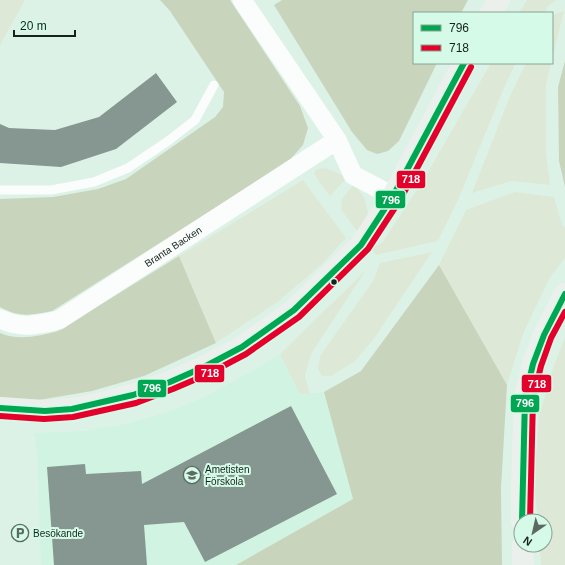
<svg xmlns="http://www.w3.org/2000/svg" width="565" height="565" viewBox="0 0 565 565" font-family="Helvetica,sans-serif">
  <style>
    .built { fill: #d1f4e2 }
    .green { fill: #dde9d6 }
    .forest { fill: #c8d5bc }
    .building { fill: #869791 }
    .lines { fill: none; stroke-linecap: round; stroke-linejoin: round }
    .lane { stroke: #fafdfb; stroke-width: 9 }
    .street { stroke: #fafdfb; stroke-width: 19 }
    .secondary { stroke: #ebf0ed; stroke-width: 22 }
    .bus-1-casing { stroke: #d5fae7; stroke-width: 9 }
    .bus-2-casing { stroke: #d5fae7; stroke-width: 9 }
    .bus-1 { stroke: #00a651; stroke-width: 6 }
    .bus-2 { stroke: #e4002b; stroke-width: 6 }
    .bus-dot { fill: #15231d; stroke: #d5fae7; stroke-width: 1.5 }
    .labels { text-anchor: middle; stroke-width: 4; stroke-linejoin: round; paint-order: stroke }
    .street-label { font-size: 10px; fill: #15231d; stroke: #d5fae7 }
    .poi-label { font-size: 10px; fill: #15231d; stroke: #d5fae7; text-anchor: start }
    .line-badge { stroke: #d5fae7; stroke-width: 1.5 }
    .badge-label { font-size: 11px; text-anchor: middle; font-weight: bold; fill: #fff }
  </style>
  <rect width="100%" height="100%" fill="#ddf2e7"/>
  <path class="built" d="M280,354l20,40 24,-2 29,107 -117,66h-195l-4,-114 -2,-18 49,-2 42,-7 45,-13 33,-14 57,-31z"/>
  <path class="green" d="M0,0h25l-25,45z
    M527,0h30l-8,5 -5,8h-25z
    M564,11l-12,49v-42l3,-4z
    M491,63h25l-9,18 -49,119 -20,41 -62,14 -5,-7 11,-5 40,-61z
    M526,63h25l-5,22v67l4,33 -38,-4 -40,12 38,-97z
    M326,168l14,6 6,5 -16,17 -10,-13 -6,-10 3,-4z
    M303,180l43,58 -24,26 -43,37 -63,42 -37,-87z
    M354,184l10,13 5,20 -9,18 -19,-25 1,-11z
    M515,192l39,5 8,27 3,4v30l-16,21 -26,55 -16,51 -68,-120 27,-55z
    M432,252l-59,88 -19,22 -23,14h-9l-4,-7 2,-13 53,-75 7,-18z
    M366,270l-55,84 -6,22 5,18h-10l-20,-40z
    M565,338v227h-24l-1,-20h5v-24h-7l-4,-39 5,-66 14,-48z"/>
  <path class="forest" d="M160,0h70l70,106 8,22 -5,17 -15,17 -236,149c-21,4 -32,7 -52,-4v-108l53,-2 45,-8 28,-10 89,-62 8,-10 1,-15 -54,-81z
    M282,0h186l-7,13h-47v50h23l-38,78 -11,10 -11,3 -10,-4 -15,-18 -78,-127z
    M565,61v126l-6,-26 -1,-74z
    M179,256l37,87 -72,33 -52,15 -59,10 -33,-4v-64c18,8 40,3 58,-2z
    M439,265l68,120 -6,103 1,77h-266l117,-66 -29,-107 37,-21z"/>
  <path class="building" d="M156,73l21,29 -61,47 -55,18 -61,-4v-39l9,4 46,2 44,-13z
    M291,406l46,88 -132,68 -21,-40 -40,3 3,40h-93l-7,-98 38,-3 1,10 55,-3 1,13z"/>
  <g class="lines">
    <path class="lane" d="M0,190h51l43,-8 34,-14 40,-27 27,-21 19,-35"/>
    <g class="street">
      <path d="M242,0l95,140 16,35 40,21"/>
      <path id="s1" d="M0,319c22,10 36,6 59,1l278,-180"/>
    </g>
    <path class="secondary" d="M491,13l8,-13
      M0,408l45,3 27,-2 30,-6 31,-8 37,-13 34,-15 38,-20 52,-37 67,-65 32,-49 71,-133
      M522,521v-35l3,-88 8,-34 11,-29 21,-41
      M523,545v20"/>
    <defs>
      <path id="bus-1" d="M0,408l45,3 27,-2 61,-14 37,-13 34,-15 38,-20 52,-37 67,-65 32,-49 71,-133
        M522,521l3,-123 8,-34 11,-29 21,-41"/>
      <path id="bus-2" d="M0,416l44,3 29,-2 63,-14 37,-14 35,-15 38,-20 53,-37 69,-68 32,-49 71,-133
        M530,521l3,-122 8,-33 10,-28 14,-26"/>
    </defs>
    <use href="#bus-1" class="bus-1-casing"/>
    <use href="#bus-2" class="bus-2-casing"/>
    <use href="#bus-1" class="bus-1"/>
    <use href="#bus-2" class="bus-2"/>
  </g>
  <defs>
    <symbol id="school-ring" viewBox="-11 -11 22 22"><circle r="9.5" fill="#d5fae7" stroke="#5b6b64" stroke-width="1.5"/><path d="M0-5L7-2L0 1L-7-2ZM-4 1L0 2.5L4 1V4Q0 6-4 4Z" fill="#5b6b64"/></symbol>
    <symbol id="parking-ring" viewBox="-11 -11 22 22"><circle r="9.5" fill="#d5fae7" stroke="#5b6b64" stroke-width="1.5"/><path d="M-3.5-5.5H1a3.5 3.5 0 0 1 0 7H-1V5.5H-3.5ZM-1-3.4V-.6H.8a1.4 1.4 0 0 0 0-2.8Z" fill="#5b6b64"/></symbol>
  </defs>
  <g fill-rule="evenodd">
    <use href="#school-ring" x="182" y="465" width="20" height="20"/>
    <use href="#parking-ring" x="10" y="523" width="20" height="20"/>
  </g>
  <circle class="bus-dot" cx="334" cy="282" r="3.5"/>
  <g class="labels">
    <g class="street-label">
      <text dy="4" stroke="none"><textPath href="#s1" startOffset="196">Branta Backen</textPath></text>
    </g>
    <g class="poi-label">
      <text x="205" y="473">Ametisten<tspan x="205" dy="12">Förskola</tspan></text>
      <text x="33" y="537">Besökande</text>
    </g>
  </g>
  <g class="line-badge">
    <rect x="396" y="170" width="30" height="19" rx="4" fill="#e4002b"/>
    <rect x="375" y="190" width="31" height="19" rx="4" fill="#00a651"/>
    <rect x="194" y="364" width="31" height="19" rx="4" fill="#e4002b"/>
    <rect x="521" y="374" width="31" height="19" rx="4" fill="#e4002b"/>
    <rect x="137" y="379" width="30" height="19" rx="4" fill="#00a651"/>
    <rect x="510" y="394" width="30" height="19" rx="4" fill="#00a651"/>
  </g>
  <g class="badge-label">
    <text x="411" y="183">718</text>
    <text x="391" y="204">796</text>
    <text x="210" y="377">718</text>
    <text x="537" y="388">718</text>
    <text x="152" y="392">796</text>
    <text x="525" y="407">796</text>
  </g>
  <rect x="413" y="12" width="140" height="52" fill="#d5fae7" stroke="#88a496"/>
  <rect x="421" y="25" width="20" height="6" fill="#00a651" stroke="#88a496"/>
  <text x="449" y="32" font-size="12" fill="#15231d">796</text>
  <rect x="421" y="45" width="20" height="6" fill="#e4002b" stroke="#88a496"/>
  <text x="449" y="52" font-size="12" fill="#15231d">718</text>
  <g transform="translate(533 533) rotate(214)"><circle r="19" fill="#d5fae7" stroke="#88a496"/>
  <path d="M0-3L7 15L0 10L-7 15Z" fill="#5b6b64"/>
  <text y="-6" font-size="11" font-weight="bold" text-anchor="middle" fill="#15231d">N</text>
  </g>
  <path d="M14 30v6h61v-6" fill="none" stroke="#15231d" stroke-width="2"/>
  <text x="20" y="30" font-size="12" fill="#15231d" stroke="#d5fae7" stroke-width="3" paint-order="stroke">20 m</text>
</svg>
